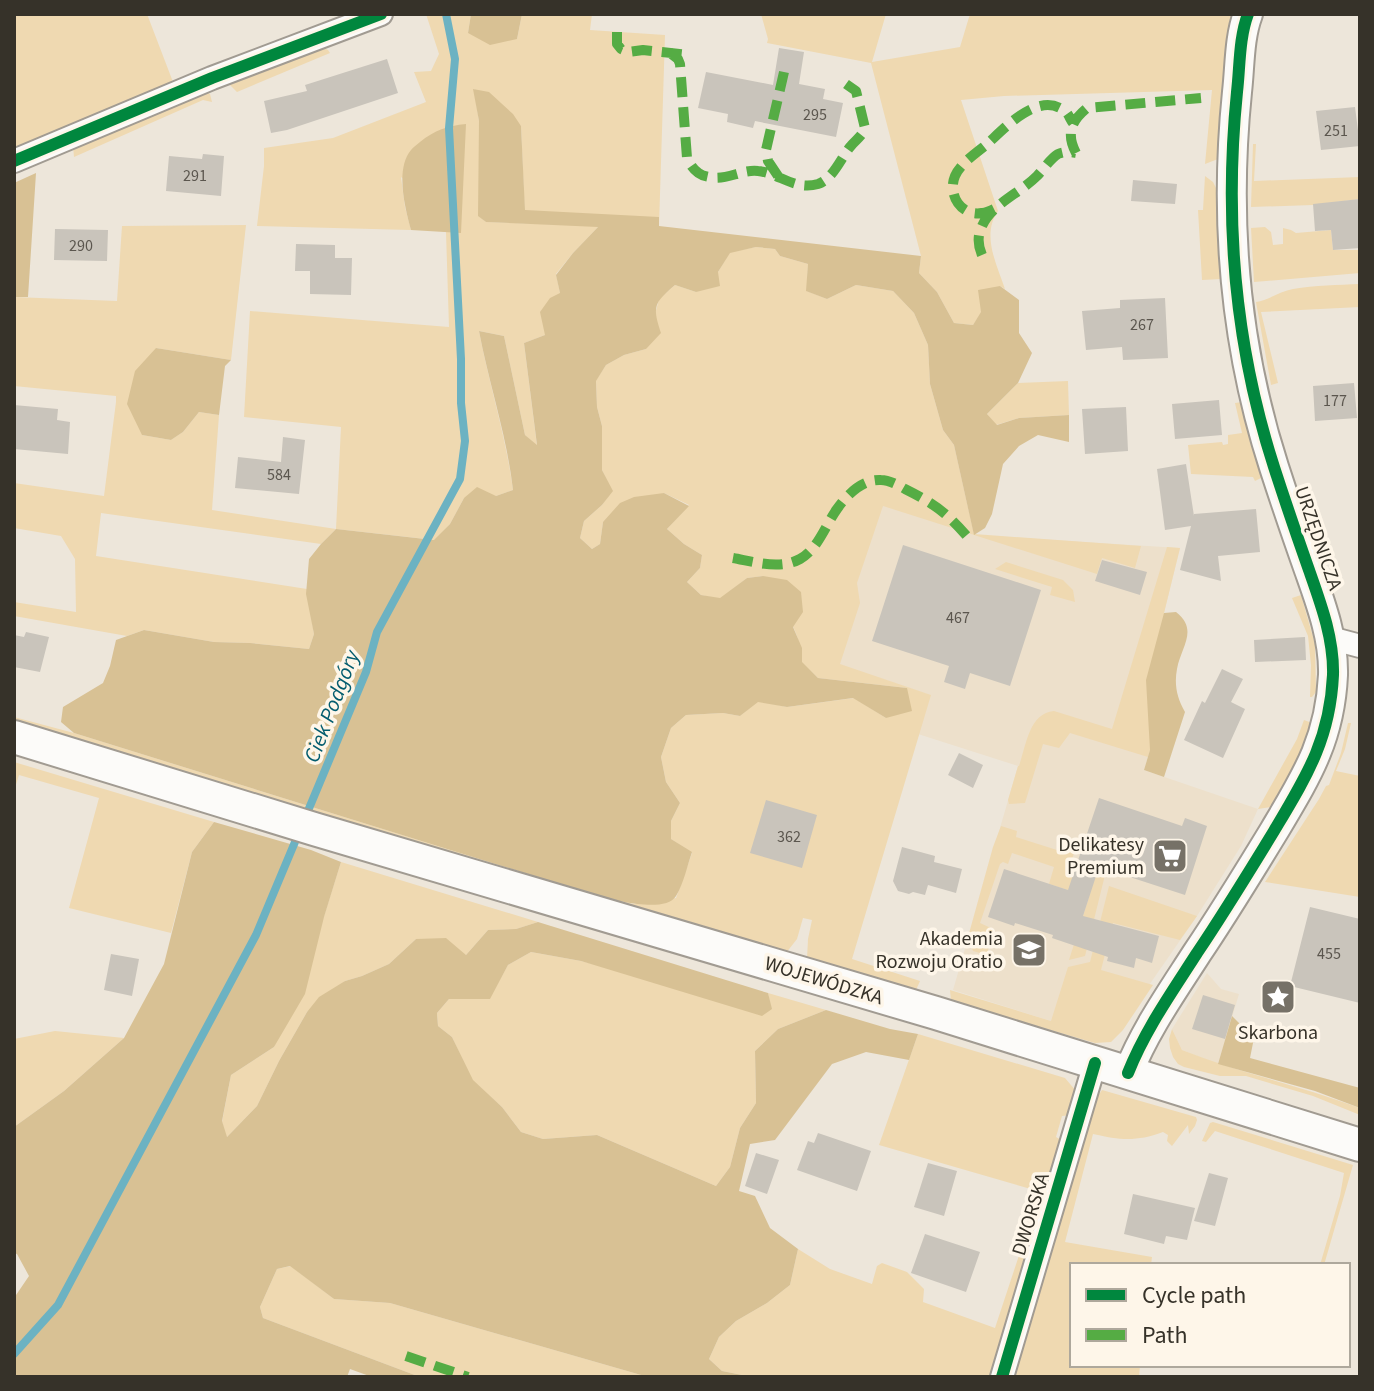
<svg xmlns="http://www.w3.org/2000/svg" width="1374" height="1391" viewBox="0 0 1374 1391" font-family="'Source Sans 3',sans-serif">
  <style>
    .built { fill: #ede0cb }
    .green { fill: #efd9b1 }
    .forest { fill: #d8c194 }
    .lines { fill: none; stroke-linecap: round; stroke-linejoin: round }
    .stream { stroke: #6cb2c2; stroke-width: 8 }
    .building { fill: #c9c4bb }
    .minor-casing { stroke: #a19b92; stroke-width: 26 }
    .tertiary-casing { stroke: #a19b92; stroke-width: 32 }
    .secondary-casing { stroke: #a19b92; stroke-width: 36 }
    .minor { stroke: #fcfbf9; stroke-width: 22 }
    .tertiary { stroke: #fcfbf9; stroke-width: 28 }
    .secondary { stroke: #fcfbf9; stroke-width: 32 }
    .quiet { stroke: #55ac44; stroke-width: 10; stroke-dasharray: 20 10; stroke-linecap: butt }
    .cycleway-casing { stroke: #fef6e9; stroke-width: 17 }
    .cycleway { stroke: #00873e; stroke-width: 12 }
    .labels { text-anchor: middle; stroke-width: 7; stroke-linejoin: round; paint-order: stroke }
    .number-label { font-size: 16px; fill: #5b564e }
    .street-label { font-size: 20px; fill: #363229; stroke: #fef6e9 }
    .poi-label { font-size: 20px; fill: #363229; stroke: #fef6e9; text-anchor: end }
    .water-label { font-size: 22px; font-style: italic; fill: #035c6e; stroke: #fef6e9 }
  </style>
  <rect width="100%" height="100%" fill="#ede6da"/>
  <path class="built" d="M881,502l93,33 206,13 -16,65 6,72 -26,85 114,39 -17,37 -44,70 -86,124 -158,-50 65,-224 -100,-32 12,-39 -95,-32 19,-81z
    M1207,973l14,16 18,5 -21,70 -36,-14 -10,-21z"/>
  <path class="green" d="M14,14h133l26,68 -159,71z
    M426,14h45l-3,19 49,6 5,-25h70l-2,16 75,5 -6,191 -134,-6 -4,-94 -47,-37 5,32v95l7,6 113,4 -26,27 -17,21 4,19 -15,42 -21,8 13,103 -12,-11 -21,-99 -25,-5c10,53 27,105 34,159l-17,6 -32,2 -14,26 -15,16 -99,-11 -15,15 -220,-31 -5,43 211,33 7,45 -5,15 -59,-6 -36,-1 -70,-12 -17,6 -113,-20v-14l62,10 -1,-53 -14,-23 -47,-8v-45l90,13 12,-94v-6l-102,-10v-89l103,4 5,-75 124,-1 -15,135 -75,-12 -14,87 29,5 12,-8 16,-20 20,3 -7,95 124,19 5,-102 -97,-10 6,-106 199,16 -3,-95h15l-60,-55 4,30 6,23 -154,-4 7,-60v-18l69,-10 93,-36 -12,-30 17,-1 8,-17z
    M761,14h125l-14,48 88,-15 10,-33h261l-11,138 -2,7 -13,5 7,-74 -208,6 -43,4 37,111c-17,24 -1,54 7,78l-5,-3 -27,39 -19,-2 -17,-31 -18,-19 2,-17 -50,-193 -104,-20 1,-4z
    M322,47l6,3 2,3 -93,39 -9,-9z
    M205,91l5,3 2,8 -9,-2 -129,57 -1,-11z
    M1253,144h3l-2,37 106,-4v22l-47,6 -62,2z
    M1205,176l8,6 4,8 5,89 -20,1 -4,-70h5z
    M1265,227l6,5 2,13 10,-1v-16l8,2 5,3 35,-3 2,20h27v23l-106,9 -3,-54z
    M756,247l19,2 5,7 28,8 -1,27 20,8 29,-14 37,6 21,22 14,32 2,39 13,46 11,15 20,89 167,12 -6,22 -33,-10 -5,16 -214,-68 -26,77 3,20 -20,61 91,31 -79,264 68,22 -4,9 -7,3 -102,-34 1,-20 4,-19 -9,-2 -6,21 -11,14 -772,-229v-7l60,16 528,164 32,7 42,-6 16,-45 -21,-14v-18l9,-18 -14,-21 -5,-25 10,-29 15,-13 37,-2 17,3 18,-15 29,6 67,-9 32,20 21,-30 -89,-10 -17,-16c2,-31 -23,-60 -38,-86l-16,2 -27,21 -19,-4 -14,-13 13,-14 2,-13 -18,-11 -17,-15 22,-24 -25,-12 -61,29 -3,22 -8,5 -12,-11 4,-17 18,-16 10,-14 -10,-21v-44l-5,-19 -1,-27 10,-15 18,-10 22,-6 13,-50 16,-14 21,7 22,-20 12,-20z
    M1360,284v23l-99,5 17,71 -7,2 -15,-83c13,-2 24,-11 37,-13 22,-4 45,-4 67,-5z
    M1068,381l1,34 -50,3 -23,7 -9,-11 31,-31z
    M1242,402l21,75 -8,4 -2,-4 -62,-3 -3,-29 34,-3 1,3 5,-1v-9l14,-2 -7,-30z
    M1167,547l13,1 -16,65 6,72 -22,72 -78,-24 -11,15 -16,-4 -18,59 -16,1 -1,-4 10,-34h1c7,-20 10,-53 35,-55l58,18z
    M1006,562l57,18 10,10 2,12 -25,-7 2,-8 -57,-18z
    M1301,595l14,49 1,48 -4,5h-2l1,-32 -3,-29 -16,-38z
    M1304,720l8,3c-10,31 -25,57 -41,84l-13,2 39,-70z
    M1348,723h3l-6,26 -9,22 24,5v121l-95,-15 54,-83 7,-13 3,-1 12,-32z
    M14,762l200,60 -22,30 -21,81 -102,-25 30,-110 -80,-23 -5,16z
    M1001,826l16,5 -1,6 44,14 2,-8 14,3 -5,17 34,12 -20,81 -16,4 20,-63 -40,-13 5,-17 -42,-14 -4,11 -5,-2 -3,2 -20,59 13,6 -6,26 -14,-4 -5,-14 25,-90z
    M341,862l197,60 -22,7 -28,1 -22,25 -50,-16 -27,25 -27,12 -17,5 -38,31 -28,49 -22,45 -31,32 -4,-16 9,-47 43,-28 50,-131z
    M1109,886l88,30 -17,24 -67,-17 -12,47 52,15 -30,45 -12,12 -16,1 -55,-16 -9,2 -72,-22 -8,-6 -1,-11 101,31 17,-54 22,-5z
    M531,952l50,9 190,48 -3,-16 58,17 -48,19 -23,22 1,52 -16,25 -10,39 -14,19 -119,-51 -54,4 -22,-7 -19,-25 -30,-27 -20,-43 -14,-11 -1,-13 12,-14h40l19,-34z
    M1172,1029l10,21c58,23 119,36 178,58v7l-47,-19 -67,-20h-26l-36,-9 -6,-3 -5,-7 -3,-9 -1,-9z
    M55,1031l69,7 -60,53 -50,36v-88z
    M918,1034l147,44 11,13 -5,24 -9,1 -6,21 7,4 -15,53 -169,-49z
    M1102,1090l94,27 1,3 -2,6 -6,8 -1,-9 -16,21 -5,-5 1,-6 -5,-3c-27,10 -43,8 -70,2l-28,108 87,15 -1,8h-79v100h68l-1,12h-125l81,-277z
    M1213,1122l140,43 -29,100h-4l20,-69 4,-23 -129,-42 -9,11 -4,-1 8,-18z
    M1033,1213l9,4 -52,160h-238l-30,-6 -13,-12 10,-22 17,-16 31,-18 23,-18 8,-36 32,20 42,15 5,-18 5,-3 25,9 17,17 -1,13 72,26z
    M291,1266l43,33 56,4 258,74h-228l-157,-59 -3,-11 17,-38z"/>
  <path class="forest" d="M471,14h51l-5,25 -27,6 -22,-12z
    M473,89l16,3 24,22 8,12 4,84 134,7v9l262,30 -2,17 18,19 17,31 19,2 8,-13 -3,-22 22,-4 19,14v33l13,20 -14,30 -31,31 10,11 22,-7 50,-3v27l-31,-7 -19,11 -16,18 -11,50 -7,14 -11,7 -20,-90 -11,-15 -13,-46 -2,-39 -14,-32 -21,-22 -37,-6 -29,14 -21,-8 2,-27 -28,-8 -5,-7 -19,-2 -26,6 -12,19 2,14 -24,6 -21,-7c-21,18 -23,21 -14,48l-15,16 -22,6 -18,10 -10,16 1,26 5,19v44l11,21 -11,14 -18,16 -4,17 12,11 8,-5 3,-22 17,-19 14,-6 30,-4 25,13 -22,23 17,15 18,11 -2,13 -13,14 14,13 19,3 27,-20 16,-2 24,4 14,12 2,20 -10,15 9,21v14l16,16 89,10 5,23 -26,7 -33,-20 -66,9 -29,-5 -18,14 -17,-3 -37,2 -15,13 -10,29 5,25 14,21 -9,18v18l21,13c-5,14 -8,31 -16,44 -10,17 -58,5 -74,1l-528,-164 -13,-11 2,-15 40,-24 7,-17 6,-26 28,-10 70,12 36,1 59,6 5,-15 -8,-40 3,-35 12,-15 15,-15 98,11 16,-16 14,-26 13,-11 19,9 17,-6c-6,-54 -24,-106 -34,-159l25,5 21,99 12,10 -13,-102 21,-8 -5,-23 10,-14 10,-5 -4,-18 17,-22 25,-26 -112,-5 -8,-6 1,-95z
    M466,124l-5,109 -50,-3c-6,-22 -16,-61 0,-80 2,-3 6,-5 9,-8 15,-12 27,-16 46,-18z
    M36,173l-8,124h-14v-114z
    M156,348l75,12 -6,6 -6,49 -20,-3 -16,20 -12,8 -29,-5 -15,-31 8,-33z
    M1176,612c23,18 5,35 1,57 -3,16 0,29 8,43l-21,65 -20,-7 6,-20 -4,-70 18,-67z
    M214,822l97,28 30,12 -17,55 -19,77 -31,53 -43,28 -9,46 5,16 30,-31 22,-45 28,-49 12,-15 26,-16 17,-5 27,-12 27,-25 30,-1 20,17 22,-25 28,-1 22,-7 230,71 4,16 -10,7 -181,-55 -50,-9 -23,13 -18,34h-41l-12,14 1,13 14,11 21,43 29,27 19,25 22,7 54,-4 119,51 14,-19 10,-39 16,-25 -1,-52 23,-22 48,-19 64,19 28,5 -9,26 -43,-8 -34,12 -57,76 -25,4 -11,47 16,5 15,32 28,21 -8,36 -23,18 -31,18 -17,16 -10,22 13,12 30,6h-104l-258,-74 -56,-4 -44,-33 -13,3 -17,38 3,11 157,59h-48l-22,-8 -3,8h-333v-79l15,-22 -12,-22 -3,-1v-126l50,-36 60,-53 40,-74 28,-112z
    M1232,1016l22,22 -4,20 110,30v20l-45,-17 -97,-27z"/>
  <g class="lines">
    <path class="stream" d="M305,818l61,-146 11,-40 83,-153 5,-38 -4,-38v-44l-12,-231 6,-69 -9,-45
      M14,1354l44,-49 198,-370 44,-105"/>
  </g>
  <path class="building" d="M779,48l25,4 -5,32 26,5 -2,10 20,4 -7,34 -81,-16 -2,7 -26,-6 1,-8 -30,-6 8,-36 67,13z
    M387,59l11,34 -111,37 -16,3 -7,-32 43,-10 -2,-6z
    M1355,107l5,39 -39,4 -5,-39z
    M203,154l21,2 -3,40 -55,-5 3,-35 33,3z
    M1133,180l44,4 -2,20 -44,-3z
    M1360,199v49l-27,2 -2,-20 -16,1 -2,-27z
    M55,229l53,1 -1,31 -53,-1z
    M296,244l39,1v13h17l-1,37 -41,-1v-23h-15z
    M1165,298l3,60 -45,2 -1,-13 -36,3 -4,-39 38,-3v-8z
    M1354,383l3,35 -42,3 -2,-35z
    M1219,400l3,35 -47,4 -3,-35z
    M14,405l44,4 -1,11 13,2 -2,32 -54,-5z
    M1126,407l2,44 -43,3 -3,-45z
    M283,437l22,3 -6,54 -64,-6 3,-31 43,5z
    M1186,464l8,52v-2l62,-5 4,43 -42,4 3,25 -41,-11 11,-44 -26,4 -8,-61z
    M903,545l138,45 -31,96 -40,-13 -5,16 -21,-7 5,-16 -77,-25z
    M1102,560l45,12 -7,23 -45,-14z
    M26,632l23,5 -9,35 -26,-5v-32l10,2z
    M1305,637l1,23 -51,2 -1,-22z
    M1222,669l21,10 -12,23 14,7 -22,49 -39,-18 18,-39 3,2z
    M959,753l24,12 -10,23 -25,-13z
    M1099,798l83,28 3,-8 22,8 -22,69 -86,-28 -16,49 76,20 -7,27 -16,-5 -2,10 -27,-7 1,-4 -56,-19 1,-3 -38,-12 -1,3 -26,-9 16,-48 64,21z
    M766,800l51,15 -15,53 -52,-15z
    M902,847l33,9 -1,6 28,7 -6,24 -28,-8 -3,10 -12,-3 -4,2 -11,-3 -5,-10z
    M1310,907l50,12v84l-70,-17z
    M111,954l28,5 -7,37 -28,-6z
    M1203,995l32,10 -10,34 -33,-10z
    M818,1133l53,18 -14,40 -60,-21 11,-29 6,2z
    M756,1153l23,7 -12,34 -22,-8z
    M928,1163l29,8 -13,45 -30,-9z
    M1209,1173l19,5 -13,48 -21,-5z
    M1133,1194l62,14 -8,32 -21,-4 -2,8 -40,-10z
    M925,1234l55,18 -14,40 -55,-19z"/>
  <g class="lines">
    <defs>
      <path id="minor" d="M14,161l198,-83 169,-64
        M1330,638l30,8
        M1002,1377l93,-314"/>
      <path id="tertiary" d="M1128,1073c17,-43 44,-81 69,-120 27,-40 52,-81 77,-122 32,-54 56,-91 59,-156 1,-36 -12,-71 -24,-105 -12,-34 -24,-69 -35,-103 -40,-124 -50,-247 -37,-375 3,-26 2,-54 11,-78"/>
      <path id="secondary" d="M14,737l300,92 622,184 424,132"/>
    </defs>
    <use href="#minor" class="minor-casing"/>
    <use href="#tertiary" class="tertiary-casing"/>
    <use href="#secondary" class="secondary-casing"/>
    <use href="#minor" class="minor"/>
    <use href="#tertiary" class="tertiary"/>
    <use href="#secondary" class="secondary"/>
    <path class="quiet" d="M617,32v12l4,5 7,3 15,-2 47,5
      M669,52l9,7 2,5 7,94c5,10 10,17 22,19 17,4 33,-8 49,-6 21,2 37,20 60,13 15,-5 23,-26 32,-37 5,-7 12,-10 15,-19l-9,-37 -10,-7
      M1076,153c-10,-19 -5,-32 11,-45l114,-10
      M778,176l-10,-15 -2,-11 18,-78
      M994,209c-4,2 -8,4 -12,4 -20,4 -35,-18 -27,-37 5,-12 21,-23 31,-31 18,-16 53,-56 80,-33 3,3 4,7 7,11
      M982,255c-4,-9 -5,-19 0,-29 10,-22 38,-33 55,-50 7,-7 13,-17 21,-22 7,-3 12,-2 18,-1
      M733,558c22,4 47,12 67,1 18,-10 25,-33 37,-50 10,-14 25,-30 44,-29 8,0 17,5 24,9 32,16 43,25 67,53
      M406,1356l62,21"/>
    <defs>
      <path id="cycleway" d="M14,161l198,-83 169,-64
        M1128,1073c17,-43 44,-81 69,-120 27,-40 52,-81 77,-122 32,-54 56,-91 59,-156 1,-36 -12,-71 -24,-105 -12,-34 -24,-69 -35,-103 -40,-124 -50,-247 -37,-375 3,-26 2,-54 11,-78
        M1002,1377l93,-314"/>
    </defs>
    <use href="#cycleway" class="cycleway-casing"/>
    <use href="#cycleway" class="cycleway"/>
  </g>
  <defs>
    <symbol id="supermarket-square" viewBox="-11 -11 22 22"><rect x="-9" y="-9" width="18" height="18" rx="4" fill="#767167" stroke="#fef6e9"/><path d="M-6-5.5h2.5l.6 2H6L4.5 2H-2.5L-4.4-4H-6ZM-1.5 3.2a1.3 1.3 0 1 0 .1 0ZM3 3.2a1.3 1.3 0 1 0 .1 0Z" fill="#fff"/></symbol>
    <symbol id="school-square" viewBox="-11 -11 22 22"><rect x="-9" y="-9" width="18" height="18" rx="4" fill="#767167" stroke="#fef6e9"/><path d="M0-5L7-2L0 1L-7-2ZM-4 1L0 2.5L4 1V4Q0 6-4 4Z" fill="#fff"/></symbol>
    <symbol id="sight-square" viewBox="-11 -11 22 22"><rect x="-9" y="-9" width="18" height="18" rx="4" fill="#767167" stroke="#fef6e9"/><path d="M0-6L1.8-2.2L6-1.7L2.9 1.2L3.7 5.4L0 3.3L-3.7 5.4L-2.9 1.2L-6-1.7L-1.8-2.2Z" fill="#fff"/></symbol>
  </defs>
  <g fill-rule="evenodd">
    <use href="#supermarket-square" x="1150" y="836" width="40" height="40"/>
    <use href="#school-square" x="1009" y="930" width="40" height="40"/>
    <use href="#sight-square" x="1258" y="977" width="40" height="40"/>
  </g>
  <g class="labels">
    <g class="number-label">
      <text x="815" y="120">295</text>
      <text x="1336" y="136">251</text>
      <text x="195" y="181">291</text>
      <text x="81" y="251">290</text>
      <text x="1142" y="330">267</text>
      <text x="1335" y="406">177</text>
      <text x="279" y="480">584</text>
      <text x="958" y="623">467</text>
      <text x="789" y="842">362</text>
      <text x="1329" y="959">455</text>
    </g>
    <g class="street-label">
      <text transform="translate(1319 538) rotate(71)" y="7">URZĘDNICZA</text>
      <text transform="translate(824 980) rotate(17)" y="7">WOJEWÓDZKA</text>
      <text transform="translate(1030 1214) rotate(-73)" y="7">DWORSKA</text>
    </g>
    <g class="poi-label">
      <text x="1144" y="851">Delikatesy<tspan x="1144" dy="23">Premium</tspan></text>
      <text x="1003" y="945">Akademia<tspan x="1003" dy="23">Rozwoju Oratio</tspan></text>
      <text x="1278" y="1039" text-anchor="middle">Skarbona</text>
    </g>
    <g class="water-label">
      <text transform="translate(331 706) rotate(-69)" y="8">Ciek Podgóry</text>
    </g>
  </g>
  <rect width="1374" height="1391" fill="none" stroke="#363229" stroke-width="32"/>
  <rect x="1070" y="1263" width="280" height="104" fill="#fef6e9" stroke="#aea89c" stroke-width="2"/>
  <rect x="1086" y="1289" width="40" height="12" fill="#00873e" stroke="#aea89c" stroke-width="2"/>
  <text x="1142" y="1303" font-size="24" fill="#363229">Cycle path</text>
  <rect x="1086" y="1329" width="40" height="12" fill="#55ac44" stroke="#aea89c" stroke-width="2"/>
  <text x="1142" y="1343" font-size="24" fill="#363229">Path</text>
</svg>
